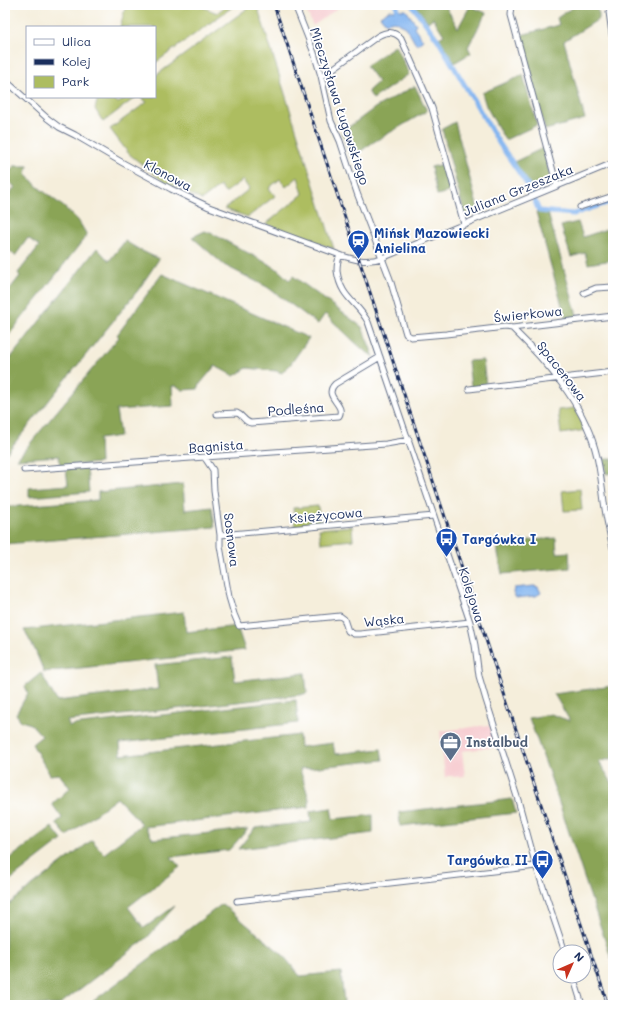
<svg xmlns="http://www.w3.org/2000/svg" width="618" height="1010" viewBox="0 0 618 1010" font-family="Mali,sans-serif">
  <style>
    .built { fill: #f7cfd3 }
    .green { fill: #adbd60; stroke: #64765f }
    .forest { fill: #8aa456; stroke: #526a5a }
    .water { fill: #83b5f0; stroke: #4f72a7 }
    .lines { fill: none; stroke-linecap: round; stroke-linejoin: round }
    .canal { stroke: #83b5f0; stroke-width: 5 }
    .street-casing { stroke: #67728a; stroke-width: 7 }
    .street { stroke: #fff; stroke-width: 5 }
    .rail-casing { stroke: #1b2f5e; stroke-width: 3 }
    .rail { stroke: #fff; stroke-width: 1.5; stroke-dasharray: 4.5; stroke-linecap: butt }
    .labels { text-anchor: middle; stroke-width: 3.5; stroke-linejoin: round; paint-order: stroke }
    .street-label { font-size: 13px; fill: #1b2f5e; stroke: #fff }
    .transit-label { font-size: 13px; font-weight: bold; fill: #164399; stroke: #fff; text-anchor: start }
    .service-label { font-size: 13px; font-weight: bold; fill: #4e5e75; stroke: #fff; text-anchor: start }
  </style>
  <rect width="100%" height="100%" fill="#fff"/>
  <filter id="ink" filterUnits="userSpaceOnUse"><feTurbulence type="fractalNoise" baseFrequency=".025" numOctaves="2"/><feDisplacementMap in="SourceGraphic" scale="8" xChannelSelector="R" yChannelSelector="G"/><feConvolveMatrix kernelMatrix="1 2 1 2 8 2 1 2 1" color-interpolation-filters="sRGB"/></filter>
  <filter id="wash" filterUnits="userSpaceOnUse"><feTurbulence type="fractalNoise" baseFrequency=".012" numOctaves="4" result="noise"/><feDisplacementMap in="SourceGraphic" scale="16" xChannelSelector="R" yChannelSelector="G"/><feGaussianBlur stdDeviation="0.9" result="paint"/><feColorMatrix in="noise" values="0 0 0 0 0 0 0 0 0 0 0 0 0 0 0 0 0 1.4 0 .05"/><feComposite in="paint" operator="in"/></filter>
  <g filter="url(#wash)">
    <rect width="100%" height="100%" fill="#f5eedb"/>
    <path class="built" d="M304,5h38l-29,21z
      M489,725l7,22 -34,4 3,25 -11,1 -2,-1h-4l-3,2 -5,-47z"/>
    <path class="green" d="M126,5h72l19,8 10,-8h8l-80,58v-36h-35z
      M252,5h5l77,244 -68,-25 37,-30 -5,-17 -12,10 -6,-8 -11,9 6,8 -27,21 -24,-8 25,-20 -6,-9 -18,13 -5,-7 -18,14 -39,-19 -34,-27 -19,-25 37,-27 -7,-5h15v-21z
      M98,97h15l5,6 9,-6h9l-33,25 -8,-13z
      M575,408l9,17 2,5 -25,4 -3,-24z
      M580,489l2,21 -18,1 -2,-20z
      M318,506l2,18 -25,3 -2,-19z
      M352,526l1,14 -32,3 -2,-14z"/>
    <path class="forest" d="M414,5h31l13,23 12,-22 16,7 -18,34 3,6 -17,10 -15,-25 5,-3 -11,-17 -5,4z
      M576,5h18l5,8v6l-35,22 21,78 -40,11 -24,-95 38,-10 -2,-7z
      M396,45l13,29 -36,25 -5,-8 10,-9 -12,-16z
      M523,75l14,50 -32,15 -19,-34 -4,-13z
      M415,86l12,25 -55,32 -21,15 -9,-26 34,-25z
      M455,122l23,87 -12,5 -2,-2 -22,-83z
      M543,148l7,28 -2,5 -17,7 -17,-26z
      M444,164l8,27 -15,4 -6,-28z
      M14,166h14l-2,8 12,13 26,20 14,13 9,15 -82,105v-45l15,-19 -2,-3 21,-27 -11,-8 -13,18 -10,-10v-46l10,-13 -10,-8v-2z
      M536,212l12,1 30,106 -12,1z
      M578,222l5,15 30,-10v33l-25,4 -3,-11 -14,4 -10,-31z
      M205,231l8,3 63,34 13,12 4,-4 69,51 12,30 -12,-8 -37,-35 -7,10 -51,-37 -43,-22 -32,-28z
      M125,241l15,9 19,9 -20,30 -134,166v-90l92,-117 12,13z
      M162,274l147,64 -19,27 -8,8 -6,-2 -29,-3 -13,8 -19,-10 -15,18 -2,5 -16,1 -5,-4h-5l1,20 -57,4 4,26 -21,3 1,24 -40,3 -1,-10 -42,3 102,-122 -2,-2z
      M483,360l3,25 -15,2 -3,-26z
      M603,459h10v14l-7,1z
      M87,467l2,25 -60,5v-9l39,-3 -2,-16z
      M183,484l2,26 27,-3 3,20 -210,17v-37l93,-7v-8z
      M556,538l1,15 12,-1 1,16 -68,6 -6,-31z
      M184,612l2,20 51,-6 8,24 -201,22 -9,-22 -11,-20z
      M232,657l3,24 70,-8 2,20 -7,2 -233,26 3,6 2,-2 224,-25 2,23 -178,20 1,12 178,-20 1,12 33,-4 2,11 46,-5 2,11 -83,9 9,30v8l-164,20 8,12 95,-10 -19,21 -58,7 9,10 -52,40 16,21 31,-22 -28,32 -88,67h-54v-98l87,-67 12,14 38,-30 -25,-26 -50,38 -11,-13 6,-5 -10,-14 18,-16 -11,-14 -9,1 -18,-31 10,-8 -11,-12 -10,-3 -5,-7 12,-21 -3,-7 16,-13 16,28 101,-12 -3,-24z
      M613,686v72l-14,4 14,22v180l-65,-194 -19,-52 22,-4 19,7 -16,-27z
      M512,799l4,14 -116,13 -1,-14z
      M331,808l2,11 40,-4v18l-135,16 17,-21 56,-6 -1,-11z
      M52,827l10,13 -57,44v-22z
      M222,904l60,50 18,22 41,-4 3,31 -19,2h-237z"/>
    <path class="water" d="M390,10h16l10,14 -2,3 9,13 -6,5 -2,-2 -9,-16 -12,-6 -8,2 -6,-7z
      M534,586l4,1 3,6 -5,3 -20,2 -3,-5 1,-5z"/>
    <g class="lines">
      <path class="canal" d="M397,5v5
        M412,5l26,35 61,103 30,44 10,24 35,3 39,-13"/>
    </g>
  </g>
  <g filter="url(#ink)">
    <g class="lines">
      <defs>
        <path id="street" d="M295,5l19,48 7,23 10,45 9,20 17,52 33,86 16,55 5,3 35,-3 59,-7 7,1 101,-12
          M512,5l-1,10 46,171
          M613,8l-4,4 4,29
          M321,76l6,-3 51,-37c9,-5 15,-5 23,2l31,70 32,116
          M5,80l42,38 12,9 16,8 48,28 48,26 38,18 131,48c14,5 27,8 42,3l231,-95
          M580,207l33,-11
          M340,255c-3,6 -3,10 -3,16 4,28 20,30 31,51l102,300 5,23 4,31 7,24 32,100 18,66 29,86
          M584,293l12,-5 17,-1
          M512,328c34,33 70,74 83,121 6,20 7,40 10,60 2,13 5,26 8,39
          M469,389l144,-17
          M217,414l20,-1c6,2 7,9 14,10l88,-7c7,-12 -17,-19 -4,-32l45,-27
          M205,458l8,12 1,21 6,44v11l9,51 5,17 5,12 101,-10 4,3 4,12 6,3h6l110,-12
          M24,470l362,-26 23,-4
          M220,535l214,-19
          M237,901l299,-35
          M573,976l9,29"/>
      </defs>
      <use href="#street" class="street-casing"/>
      <use href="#street" class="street"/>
      <defs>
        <path id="rail" d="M274,5l334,1000"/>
      </defs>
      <use href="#rail" class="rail-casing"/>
      <use href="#rail" class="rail"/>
    </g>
  </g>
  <defs>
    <symbol id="station-pin" viewBox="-11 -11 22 30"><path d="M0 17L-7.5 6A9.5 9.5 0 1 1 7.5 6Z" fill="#1a4fb4" stroke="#fff"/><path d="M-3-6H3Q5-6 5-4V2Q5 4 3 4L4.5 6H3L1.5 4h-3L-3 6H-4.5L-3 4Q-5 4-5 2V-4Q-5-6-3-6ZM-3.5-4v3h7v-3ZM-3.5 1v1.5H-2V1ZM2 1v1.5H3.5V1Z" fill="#fff"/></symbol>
    <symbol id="bus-pin" viewBox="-11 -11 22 30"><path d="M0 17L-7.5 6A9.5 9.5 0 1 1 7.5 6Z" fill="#1a4fb4" stroke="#fff"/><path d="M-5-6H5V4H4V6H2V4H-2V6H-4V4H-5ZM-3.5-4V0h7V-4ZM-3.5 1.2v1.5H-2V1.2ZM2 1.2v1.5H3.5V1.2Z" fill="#fff"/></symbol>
    <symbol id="office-pin" viewBox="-11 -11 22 30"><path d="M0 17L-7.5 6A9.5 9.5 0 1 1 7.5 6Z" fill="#5c6f8a" stroke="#fff"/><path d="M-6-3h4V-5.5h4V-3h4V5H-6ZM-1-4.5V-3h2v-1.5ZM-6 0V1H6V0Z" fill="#fff"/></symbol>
  </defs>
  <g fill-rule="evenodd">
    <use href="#station-pin" x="346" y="228" width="25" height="34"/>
    <use href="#bus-pin" x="434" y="526" width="25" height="34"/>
    <use href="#office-pin" x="438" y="730" width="25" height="34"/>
    <use href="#bus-pin" x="530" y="848" width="25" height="34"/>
  </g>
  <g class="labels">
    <g class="street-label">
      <text transform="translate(340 106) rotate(72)" y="5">Mieczysława Ługowskiego</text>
      <text transform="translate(168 175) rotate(28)" y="5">Klonowa</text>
      <text transform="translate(518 190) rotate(-22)" y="5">Juliana Grzeszaka</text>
      <text transform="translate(528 314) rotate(-6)" y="5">Świerkowa</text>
      <text transform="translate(562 371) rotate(52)" y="5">Spacerowa</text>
      <text transform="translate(296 409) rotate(-4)" y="5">Podleśna</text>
      <text transform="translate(216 446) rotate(-4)" y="5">Bagnista</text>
      <text transform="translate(326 515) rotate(-5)" y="5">Księżycowa</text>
      <text transform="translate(232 540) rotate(83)" y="5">Sosnowa</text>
      <text transform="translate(472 595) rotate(72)" y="5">Kolejowa</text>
      <text transform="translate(384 620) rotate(-6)" y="5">Wąska</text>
    </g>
    <g class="transit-label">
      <text x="374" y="238">Mińsk Mazowiecki<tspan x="374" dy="15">Anielina</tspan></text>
      <text x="462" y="544">Targówka I</text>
      <text x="528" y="865" text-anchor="end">Targówka II</text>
    </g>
    <g class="service-label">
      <text x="466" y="747">Instalbud</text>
    </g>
  </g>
  <rect width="618" height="1010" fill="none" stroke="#fff" stroke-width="20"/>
  <rect x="26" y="26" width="130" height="72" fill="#ffffff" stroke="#a4acbf"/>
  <rect x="34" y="39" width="20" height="6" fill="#ffffff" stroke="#a4acbf"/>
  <text x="62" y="46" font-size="12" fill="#1b2f5e">Ulica</text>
  <rect x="34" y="59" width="20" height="6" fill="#1b2f5e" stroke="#a4acbf"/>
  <text x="62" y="66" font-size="12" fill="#1b2f5e">Kolej</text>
  <rect x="34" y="76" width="20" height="12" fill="#adbd60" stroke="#a4acbf"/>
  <text x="62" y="86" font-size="12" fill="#1b2f5e">Park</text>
  <g transform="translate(572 964) rotate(45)"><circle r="19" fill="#ffffff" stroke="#a4acbf"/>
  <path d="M0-3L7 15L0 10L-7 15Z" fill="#c8321e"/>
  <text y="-6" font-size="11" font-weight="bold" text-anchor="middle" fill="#1b2f5e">N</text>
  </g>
</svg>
